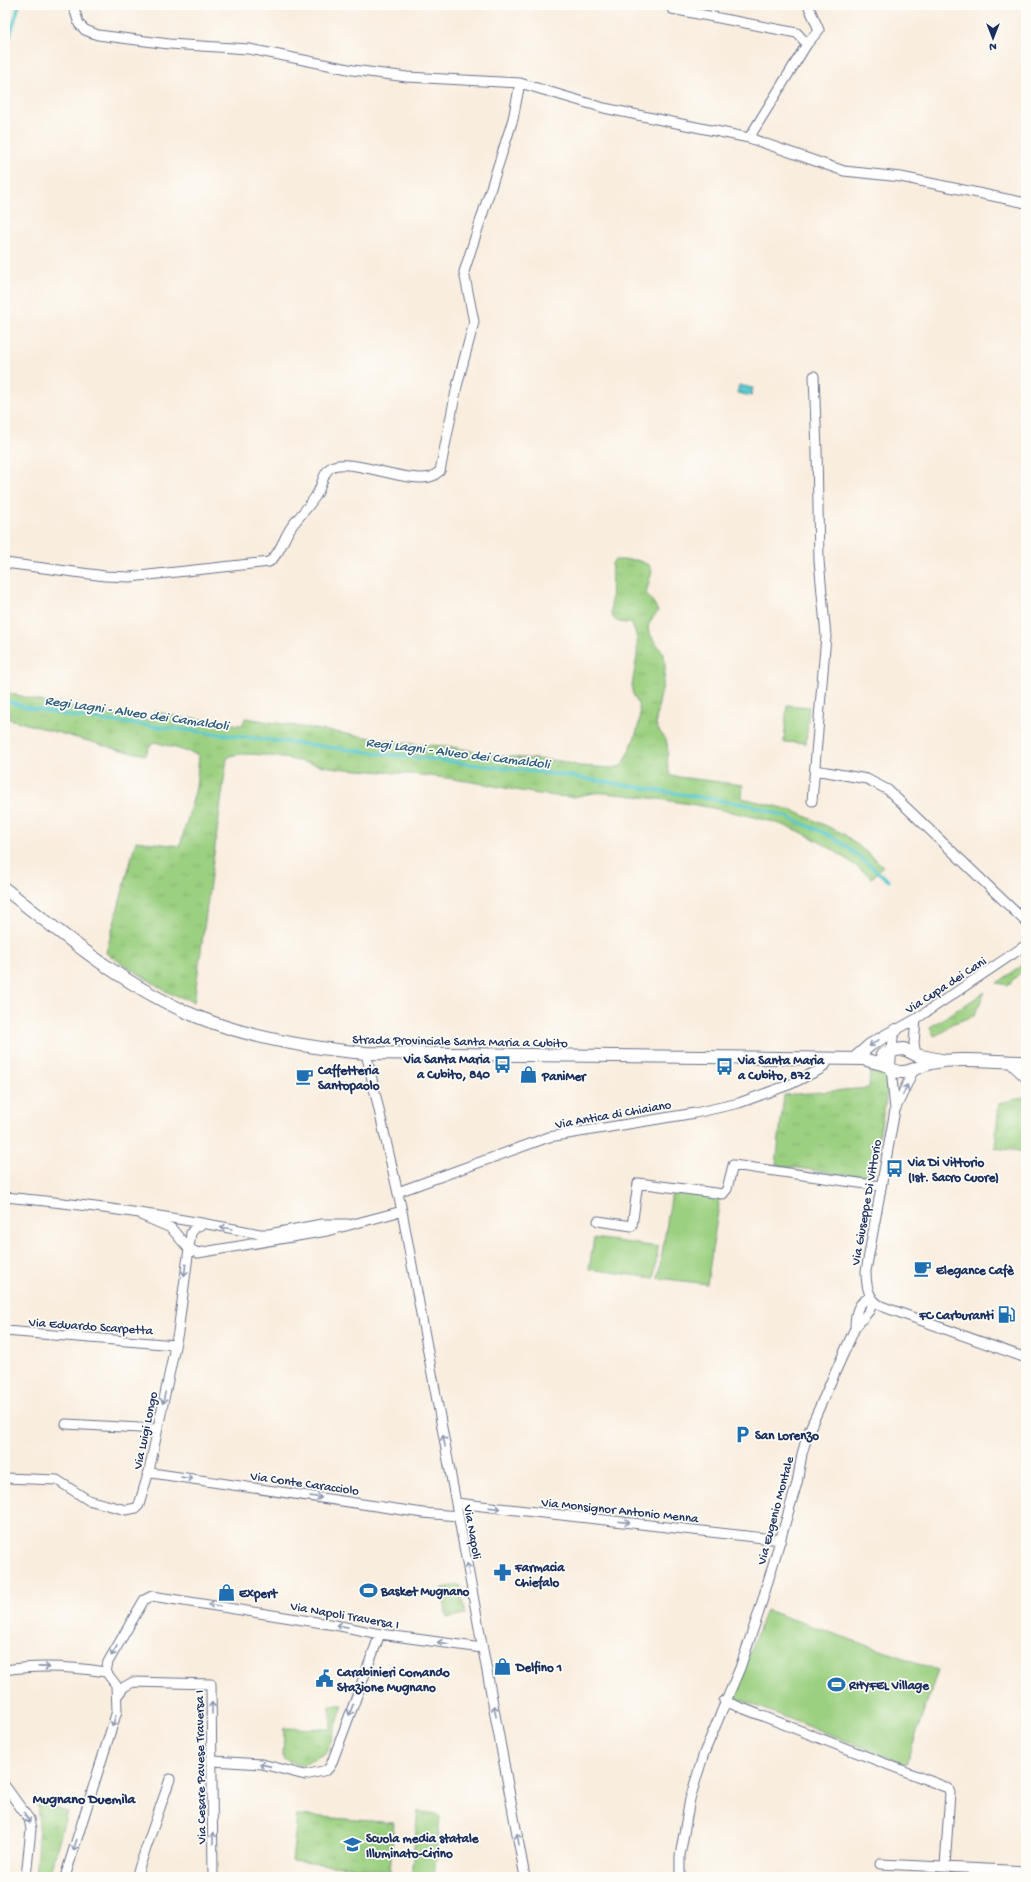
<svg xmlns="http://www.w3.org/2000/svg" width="1031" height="1882" viewBox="0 0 1031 1882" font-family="'Gochi Hand',sans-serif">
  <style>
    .grass { fill: url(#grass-tufts); stroke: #5c8070 }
    .garden { fill: #9cd081; stroke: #5c8070 }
    .water { fill: url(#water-waves); stroke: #3b7c96 }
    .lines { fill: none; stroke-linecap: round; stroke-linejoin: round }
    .stream { stroke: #5bc9cf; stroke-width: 3.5 }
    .street-casing { stroke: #69728b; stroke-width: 11 }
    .secondary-casing { stroke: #69728b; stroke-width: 14 }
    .street { stroke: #fff; stroke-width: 9 }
    .secondary { stroke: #fff; stroke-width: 12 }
    .oneway { stroke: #8d97ae }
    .labels { text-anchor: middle; stroke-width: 3.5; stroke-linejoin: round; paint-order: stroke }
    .street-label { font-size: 13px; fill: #1b2f5e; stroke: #fdfcf7 }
    .poi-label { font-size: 13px; font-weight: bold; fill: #1b2f5e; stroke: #fdfcf7; text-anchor: start }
    .water-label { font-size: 14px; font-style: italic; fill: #2e5d80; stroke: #fdfcf7 }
    .neighbourhood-label { font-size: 14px; font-weight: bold; fill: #1b2f5e; stroke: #fdfcf7 }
  </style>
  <defs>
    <pattern id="grass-tufts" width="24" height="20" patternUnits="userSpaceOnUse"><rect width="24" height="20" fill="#9cd081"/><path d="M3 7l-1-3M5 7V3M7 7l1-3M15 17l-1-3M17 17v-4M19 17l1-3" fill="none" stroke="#86b372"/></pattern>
    <pattern id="water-waves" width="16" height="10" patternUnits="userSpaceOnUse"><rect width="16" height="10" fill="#5bc9cf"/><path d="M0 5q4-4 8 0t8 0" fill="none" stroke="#4aa4ab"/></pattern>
  </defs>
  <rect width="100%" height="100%" fill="#fdfcf7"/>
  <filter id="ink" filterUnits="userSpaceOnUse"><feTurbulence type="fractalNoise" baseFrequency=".025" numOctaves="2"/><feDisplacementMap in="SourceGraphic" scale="8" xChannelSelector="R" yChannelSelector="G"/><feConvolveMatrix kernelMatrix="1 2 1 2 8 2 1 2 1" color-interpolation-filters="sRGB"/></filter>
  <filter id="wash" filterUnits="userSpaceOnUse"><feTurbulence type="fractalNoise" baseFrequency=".012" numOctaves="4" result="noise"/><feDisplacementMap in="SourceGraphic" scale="16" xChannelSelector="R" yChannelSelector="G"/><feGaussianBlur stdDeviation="0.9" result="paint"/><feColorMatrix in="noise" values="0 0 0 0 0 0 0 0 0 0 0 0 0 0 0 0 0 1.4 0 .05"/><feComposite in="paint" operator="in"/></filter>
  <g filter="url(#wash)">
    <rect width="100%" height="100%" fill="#f9edde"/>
    <path class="grass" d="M615,560h22l12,5 3,6 -6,22 9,12 3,7c-15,15 -11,19 1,35 1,2 5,5 5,8 5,17 -7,49 -8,67 0,9 9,13 11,21 2,11 -2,22 4,33l72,9 -1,13 50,12 52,24 39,32 -11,12c-32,-25 -63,-46 -102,-57 -54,-14 -110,-23 -165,-28 -13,-2 -24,4 -36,4 -39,-2 -78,-13 -116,-18 -39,-6 -78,-7 -117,-11 -23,-3 -91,-22 -109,-10l-33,244 -25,-9 -63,-40 30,-112 44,5 16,-58 3,-33 -44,-13 -6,5 -3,8 -26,-5 -111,-31 1,-6 -5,-3 1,-18 37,10 110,19 2,-10 32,8 5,-1 48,7 3,-1 2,-6 165,26 36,2 54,10 60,5 20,5 32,2 9,-2 4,-5c5,-15 18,-36 14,-53 -2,-9 -8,-13 -7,-22 3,-22 11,-43 -1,-63 -9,0 -16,0 -20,-9l1,-51z
      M1026,963v4l-18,18 -11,-2z
      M985,992l-11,24 -23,8 -6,7 -11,5 -4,-9z
      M870,1072h17v22l-16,84 -95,-13 8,-70 85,-7z
      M1026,1097v55l-31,-4 4,-45z
      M460,1585l5,30 -18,3 -5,-30z
      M330,1705h13l-16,47 -26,14 -18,-7 1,-31 47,1z
      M37,1801l30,11 -18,65h-14l4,-49z
      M418,1811l18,3 4,3 -6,60h-23z
      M297,1815l97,8 -4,48 -98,-10z"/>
    <path class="garden" d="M787,705l22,2 -3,36 -22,-1z
      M672,1192l48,6 -13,86 -49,-6z
      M594,1238l64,9 -4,31 -65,-9z
      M766,1610l172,60 -32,94 -173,-67z"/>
    <path class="water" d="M739,385l14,3 -2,8 -14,-3z"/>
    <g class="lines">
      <path class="stream" d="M5,53l14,-48
        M5,700l20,7 51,10 486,58 187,30 33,10 43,18 21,13 43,35"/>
    </g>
  </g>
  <g filter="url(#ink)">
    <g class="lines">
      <defs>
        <path id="street" d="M73,5l6,19 6,6 13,5 71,9 80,5 104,21 54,7 113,6 84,25 145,30 95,33 57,6 125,26
          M672,9l125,24 10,11
          M749,138l58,-94 12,-14 -11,-25
          M5,563l100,13 25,1 139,-15c12,-9 14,-24 23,-36 8,-11 19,-21 26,-34 4,-7 5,-19 12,-24 17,-13 81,18 103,8 2,-1 5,-4 7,-5l17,-85 17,-64 -10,-50 49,-153 7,-36
          M815,770l52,9 21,11 138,132
          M812,801l14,-165 -7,-75 -2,-111 -3,-74
          M892,1052l1,-15 3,-7 20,-11 110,-74
          M366,1053l36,158 123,666
          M916,1055l-2,-12 2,-24
          M891,1068l4,42
          M914,1069l-19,41 -29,161c0,14 2,28 15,35l145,52
          M398,1192l151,-55 146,-24 44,-10 52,-19 30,-15 5,-5 1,-5
          M5,1197c86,8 171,20 255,37h9l53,-10h26
          M143,1216l28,12 17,20 10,5 129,-22 75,-20
          M598,1221l34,5 6,-43 85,11 4,-5 6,-24 147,21
          M5,1331l170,14
          M66,1424l92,5
          M149,1471l3,2 271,40 35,3
          M5,1478l52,2 31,20 38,10 10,-2 3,-3 10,-34 29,-139 13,-99 5,-6 7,-3
          M456,1503l325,37
          M5,1670c33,-5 68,-3 101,2
          M106,1672l2,-10 36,-62 8,-4 183,29 45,9 102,14
          M117,1696l7,-9 9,-5 78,2 2,193
          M724,1701l224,87 2,5 -5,73
          M213,1761l49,3 43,11 22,-5 4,-5 49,-131
          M5,1786l24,33 2,10 -5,48
          M880,1864l146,7
          M65,1877l52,-166 -1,-26 -10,-13
          M136,1877l34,-98
          M680,1877v-21l10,-57 14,-46 36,-85 19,-56 38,-129 5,-29 6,-21 47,-105 14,-17 3,-7 -1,-7c-14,5 -16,17 -16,31"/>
        <path id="secondary" d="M5,889c60,47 121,99 193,128 52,21 112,31 168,36l497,6 26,7
          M890,1053l-1,13c10,14 30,0 42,-3 30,-6 64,-1 95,-1
          M882,1055l14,-5 8,-1 12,6 25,5
          M854,1059l16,-14 26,-15
          M1011,1062l15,14"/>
      </defs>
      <use href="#street" class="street-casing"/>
      <use href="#secondary" class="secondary-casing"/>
      <use href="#street" class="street"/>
      <use href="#secondary" class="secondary"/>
    </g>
    <defs><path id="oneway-shaft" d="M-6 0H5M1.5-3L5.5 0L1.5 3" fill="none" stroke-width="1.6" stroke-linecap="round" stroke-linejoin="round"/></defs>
    <g class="oneway">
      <use href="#oneway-shaft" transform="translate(874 1043) rotate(145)"/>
      <use href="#oneway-shaft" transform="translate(905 1090) rotate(-66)"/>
      <use href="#oneway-shaft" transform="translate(226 1228) rotate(-171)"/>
      <use href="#oneway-shaft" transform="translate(185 1270) rotate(97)"/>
      <use href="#oneway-shaft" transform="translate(164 1398) rotate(102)"/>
      <use href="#oneway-shaft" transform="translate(444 1441) rotate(-101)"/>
      <use href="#oneway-shaft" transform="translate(187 1478) rotate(8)"/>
      <use href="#oneway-shaft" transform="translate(316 1497) rotate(8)"/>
      <use href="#oneway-shaft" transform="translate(495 1508) rotate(6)"/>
      <use href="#oneway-shaft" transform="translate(624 1522) rotate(6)"/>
      <use href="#oneway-shaft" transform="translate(468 1569) rotate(-100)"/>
      <use href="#oneway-shaft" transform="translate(214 1605) rotate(-171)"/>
      <use href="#oneway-shaft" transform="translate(342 1626) rotate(-169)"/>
      <use href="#oneway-shaft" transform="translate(443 1643) rotate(-172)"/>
      <use href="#oneway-shaft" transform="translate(114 1651) rotate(120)"/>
      <use href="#oneway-shaft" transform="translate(44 1667) rotate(1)"/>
      <use href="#oneway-shaft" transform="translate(212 1708) rotate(-91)"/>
      <use href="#oneway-shaft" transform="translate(351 1710) rotate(110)"/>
      <use href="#oneway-shaft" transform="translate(495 1711) rotate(-101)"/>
      <use href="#oneway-shaft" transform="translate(114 1721) rotate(107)"/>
      <use href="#oneway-shaft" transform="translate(265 1765) rotate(-167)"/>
      <use href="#oneway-shaft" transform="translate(27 1818) rotate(63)"/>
      <use href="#oneway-shaft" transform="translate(213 1838) rotate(-90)"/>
      <use href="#oneway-shaft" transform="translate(518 1839) rotate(-100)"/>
      <use href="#oneway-shaft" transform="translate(75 1845) rotate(108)"/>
    </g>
  </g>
  <defs>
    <symbol id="bus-bare" viewBox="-9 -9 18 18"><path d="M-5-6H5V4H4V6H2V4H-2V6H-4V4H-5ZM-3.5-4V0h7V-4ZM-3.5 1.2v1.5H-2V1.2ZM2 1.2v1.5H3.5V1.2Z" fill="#1f6fb2" stroke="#fdfcf7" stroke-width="2.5" paint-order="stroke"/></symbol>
    <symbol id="shop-bare" viewBox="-9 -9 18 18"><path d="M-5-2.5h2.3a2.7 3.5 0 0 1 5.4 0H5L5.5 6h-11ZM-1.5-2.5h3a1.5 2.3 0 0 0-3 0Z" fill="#1f6fb2" stroke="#fdfcf7" stroke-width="2.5" paint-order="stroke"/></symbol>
    <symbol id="cafe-bare" viewBox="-9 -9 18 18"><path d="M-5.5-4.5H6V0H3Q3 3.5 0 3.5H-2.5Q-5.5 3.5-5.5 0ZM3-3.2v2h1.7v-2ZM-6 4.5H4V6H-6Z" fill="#1f6fb2" stroke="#fdfcf7" stroke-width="2.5" paint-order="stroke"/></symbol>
    <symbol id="fuel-bare" viewBox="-9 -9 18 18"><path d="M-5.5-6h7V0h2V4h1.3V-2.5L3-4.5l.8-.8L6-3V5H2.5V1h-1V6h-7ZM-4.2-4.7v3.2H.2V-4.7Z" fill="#1f6fb2" stroke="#fdfcf7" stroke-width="2.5" paint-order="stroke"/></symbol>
    <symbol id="parking-bare" viewBox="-9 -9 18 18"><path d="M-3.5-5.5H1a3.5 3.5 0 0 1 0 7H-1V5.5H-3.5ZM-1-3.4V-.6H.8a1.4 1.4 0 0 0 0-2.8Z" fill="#1f6fb2" stroke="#fdfcf7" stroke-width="2.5" paint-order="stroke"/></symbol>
    <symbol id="pharmacy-bare" viewBox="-9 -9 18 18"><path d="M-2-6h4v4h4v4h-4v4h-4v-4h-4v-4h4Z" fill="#1f6fb2" stroke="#fdfcf7" stroke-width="2.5" paint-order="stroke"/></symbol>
    <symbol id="stadium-bare" viewBox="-9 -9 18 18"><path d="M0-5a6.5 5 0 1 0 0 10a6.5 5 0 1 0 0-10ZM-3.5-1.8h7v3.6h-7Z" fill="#1f6fb2" stroke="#fdfcf7" stroke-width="2.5" paint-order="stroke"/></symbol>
    <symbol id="civic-bare" viewBox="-9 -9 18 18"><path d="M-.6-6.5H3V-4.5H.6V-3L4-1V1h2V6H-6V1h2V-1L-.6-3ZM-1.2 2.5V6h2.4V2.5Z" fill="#1f6fb2" stroke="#fdfcf7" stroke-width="2.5" paint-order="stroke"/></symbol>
    <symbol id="school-bare" viewBox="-9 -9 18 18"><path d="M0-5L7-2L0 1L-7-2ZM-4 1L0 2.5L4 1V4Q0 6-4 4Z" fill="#1f6fb2" stroke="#fdfcf7" stroke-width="2.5" paint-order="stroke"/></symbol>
  </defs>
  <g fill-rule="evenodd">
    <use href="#bus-bare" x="490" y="1052" width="25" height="25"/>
    <use href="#bus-bare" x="712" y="1054" width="25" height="25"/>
    <use href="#shop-bare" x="516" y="1062" width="25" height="25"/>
    <use href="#cafe-bare" x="292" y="1064" width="25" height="25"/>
    <use href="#bus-bare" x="882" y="1156" width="25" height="25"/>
    <use href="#cafe-bare" x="910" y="1256" width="25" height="25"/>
    <use href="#fuel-bare" x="994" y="1302" width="25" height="25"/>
    <use href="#parking-bare" x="730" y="1422" width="25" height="25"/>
    <use href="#pharmacy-bare" x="490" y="1560" width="25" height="25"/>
    <use href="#stadium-bare" x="356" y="1578" width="25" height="25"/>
    <use href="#shop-bare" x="214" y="1580" width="25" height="25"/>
    <use href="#shop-bare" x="490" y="1654" width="25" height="25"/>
    <use href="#civic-bare" x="312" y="1666" width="25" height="25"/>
    <use href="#stadium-bare" x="824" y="1672" width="25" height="25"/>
    <use href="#school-bare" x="340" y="1832" width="25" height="25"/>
  </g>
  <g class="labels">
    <g class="street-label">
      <text transform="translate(945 984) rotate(-33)" y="5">Via Cupa dei Cani</text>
      <text transform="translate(460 1040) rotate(1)" y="5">Strada Provinciale Santa Maria a Cubito</text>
      <text transform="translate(613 1113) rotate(-10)" y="5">Via Antica di Chiaiano</text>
      <text transform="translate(865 1202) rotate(-80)" y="5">Via Giuseppe Di Vittorio</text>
      <text transform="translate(91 1325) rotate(4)" y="5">Via Eduardo Scarpetta</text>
      <text transform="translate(144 1430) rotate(-78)" y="5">Via Luigi Longo</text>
      <text transform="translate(305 1482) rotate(8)" y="5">Via Conte Caracciolo</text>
      <text transform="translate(620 1509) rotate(6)" y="5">Via Monsignor Antonio Menna</text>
      <text transform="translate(774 1510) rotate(-75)" y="5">Via Eugenio Montale</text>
      <text transform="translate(474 1532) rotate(80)" y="5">Via Napoli</text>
      <text transform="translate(345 1614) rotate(10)" y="5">Via Napoli Traversa I</text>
      <text transform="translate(199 1767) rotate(-91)" y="5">Via Cesare Pavese Traversa I</text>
    </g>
    <g class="poi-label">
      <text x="490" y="1063" text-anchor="end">Via Santa Maria<tspan x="490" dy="15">a Cubito, 840</tspan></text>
      <text x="738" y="1064">Via Santa Maria<tspan x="738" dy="15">a Cubito, 872</tspan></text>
      <text x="318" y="1074">Caffetteria<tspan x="318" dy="15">Santopaolo</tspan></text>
      <text x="542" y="1080">PaniMer</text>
      <text x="908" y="1166">Via Di Vittorio<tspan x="908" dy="15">(Ist. Sacro Cuore)</tspan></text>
      <text x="936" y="1274">Elegance Cafè</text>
      <text x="994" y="1319" text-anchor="end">FC Carburanti</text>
      <text x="755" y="1439">San Lorenzo</text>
      <text x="515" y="1571">Farmacia<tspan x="515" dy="15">Chiefalo</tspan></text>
      <text x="381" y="1595">Basket Mugnano</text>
      <text x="239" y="1597">Expert</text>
      <text x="516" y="1671">Delfino 1</text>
      <text x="337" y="1676">Carabinieri Comando<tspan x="337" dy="15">Stazione Mugnano</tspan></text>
      <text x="849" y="1689">RHYFEL Village</text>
      <text x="366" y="1842">Scuola media statale<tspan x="366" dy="15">Illuminato-Cirino</tspan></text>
    </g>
    <g class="water-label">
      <text transform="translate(137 712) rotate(8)" y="5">Regi Lagni - Alveo dei Camaldoli</text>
      <text transform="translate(458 752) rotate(7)" y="5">Regi Lagni - Alveo dei Camaldoli</text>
    </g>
    <g class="neighbourhood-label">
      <text x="84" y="1803">Mugnano Duemila</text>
    </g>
  </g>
  <rect width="1031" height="1882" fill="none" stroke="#fdfcf7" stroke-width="20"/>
  <g transform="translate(993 38) rotate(180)" stroke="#fdfcf7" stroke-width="3" paint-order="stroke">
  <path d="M0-3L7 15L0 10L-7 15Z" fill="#1b2f5e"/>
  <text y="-6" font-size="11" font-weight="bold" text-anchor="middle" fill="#1b2f5e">N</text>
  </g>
</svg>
